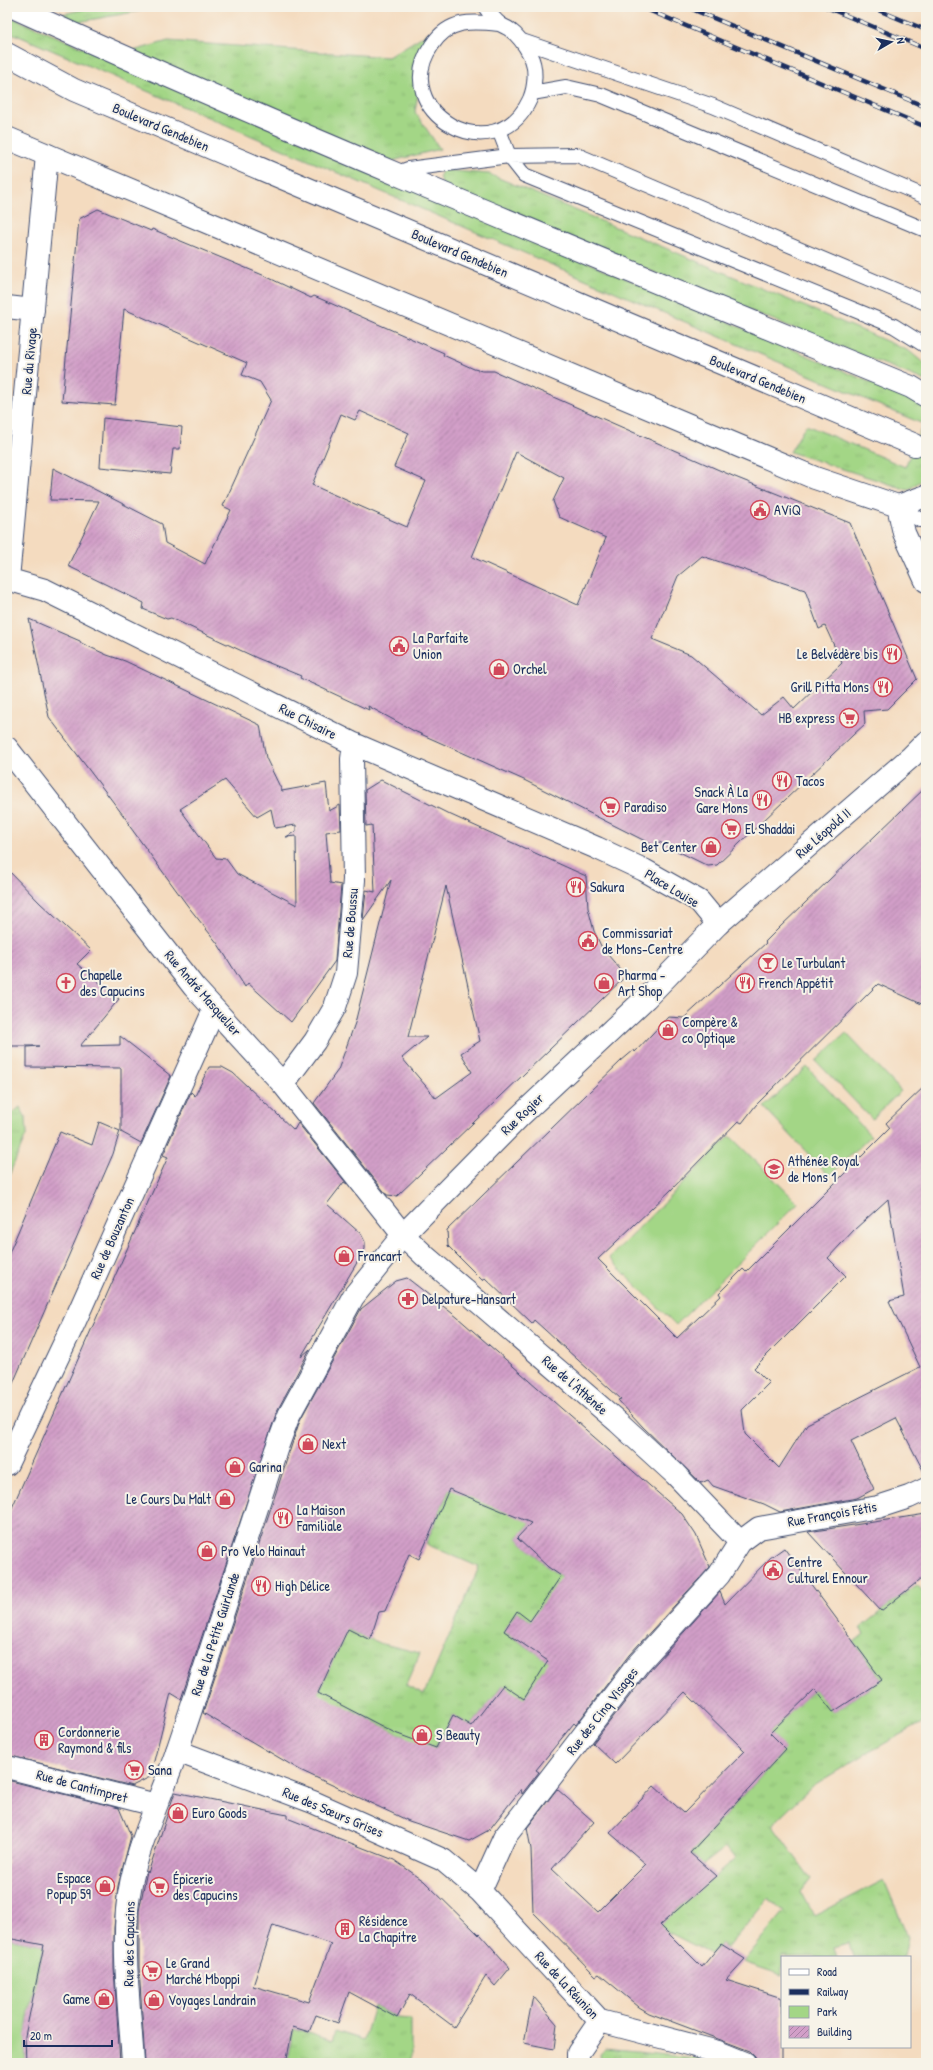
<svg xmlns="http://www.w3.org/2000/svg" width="933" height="2070" viewBox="0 0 933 2070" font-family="'Patrick Hand',sans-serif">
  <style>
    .grass { fill: url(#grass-tufts); stroke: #5f8272 }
    .green { fill: #a3d686; stroke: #5f8272 }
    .building { fill: url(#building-hatch); fill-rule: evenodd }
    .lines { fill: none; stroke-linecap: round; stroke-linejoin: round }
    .lane-casing { stroke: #3c496d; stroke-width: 16 }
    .street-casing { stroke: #3c496d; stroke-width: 24 }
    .secondary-casing { stroke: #3c496d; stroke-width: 24 }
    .highway-casing { stroke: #3c496d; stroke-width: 24 }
    .lane { stroke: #fff; stroke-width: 14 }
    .street { stroke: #fff; stroke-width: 22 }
    .secondary { stroke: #fff; stroke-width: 22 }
    .highway { stroke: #fff; stroke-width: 22 }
    .rail-casing { stroke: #1b2f5e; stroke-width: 4.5 }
    .rail { stroke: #f7f3e8; stroke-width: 3; stroke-dasharray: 9; stroke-linecap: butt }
    .labels { text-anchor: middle; stroke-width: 4; stroke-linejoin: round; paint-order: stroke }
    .street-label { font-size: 14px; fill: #1b2f5e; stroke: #f7f3e8 }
    .poi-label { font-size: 14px; fill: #1b2f5e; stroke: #f7f3e8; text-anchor: start }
  </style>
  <defs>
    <pattern id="grass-tufts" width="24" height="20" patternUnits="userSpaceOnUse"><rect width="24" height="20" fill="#a3d686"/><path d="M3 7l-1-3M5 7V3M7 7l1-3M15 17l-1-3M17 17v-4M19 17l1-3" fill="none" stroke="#8cb876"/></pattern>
    <pattern id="building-hatch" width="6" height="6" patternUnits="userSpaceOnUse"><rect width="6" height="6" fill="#d29fc8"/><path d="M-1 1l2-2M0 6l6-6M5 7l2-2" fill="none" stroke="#aa82a6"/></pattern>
  </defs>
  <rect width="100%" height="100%" fill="#f7f3e8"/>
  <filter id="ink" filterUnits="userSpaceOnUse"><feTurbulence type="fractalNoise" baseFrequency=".025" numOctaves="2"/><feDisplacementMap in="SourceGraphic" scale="8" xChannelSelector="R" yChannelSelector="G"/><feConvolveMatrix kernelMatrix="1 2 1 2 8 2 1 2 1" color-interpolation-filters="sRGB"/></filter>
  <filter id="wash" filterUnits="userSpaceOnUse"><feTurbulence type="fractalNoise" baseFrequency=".012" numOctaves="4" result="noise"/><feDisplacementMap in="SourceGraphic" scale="16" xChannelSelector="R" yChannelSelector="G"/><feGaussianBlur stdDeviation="0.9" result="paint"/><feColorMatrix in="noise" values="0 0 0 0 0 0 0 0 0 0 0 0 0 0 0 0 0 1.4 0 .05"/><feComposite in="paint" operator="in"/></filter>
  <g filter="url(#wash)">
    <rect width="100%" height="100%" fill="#f4dbbf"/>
    <path class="grass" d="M93,7h48l-1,4 -74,13 -20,-6z
      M13,18l913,388v71l-18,13 -118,-38 16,-27 99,42 18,-43 -916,-393z
      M428,33l-13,79 25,37 -48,12 -259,-110 35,-10 220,16z
      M443,170l46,4 379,159 41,18 17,14v16l-482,-193 -5,-11z
      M20,1107l6,11 1,15 -20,47v-66l7,-2z
      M450,1487l90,25 -23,26 31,29 22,16 -40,38 -13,-10 -13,21 45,29 -26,39 -20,-15 -32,41 -18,-11 -18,34 -28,-11 -55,-28 -2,3 -33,-18 30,-66 32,14 41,10 -14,32 18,9 55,-127 -53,-23z
      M917,1585l9,10v42l-4,17 4,6v61l-57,31 -55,33 -42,40 39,54 -10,13 13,24 70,-36 24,57 -4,20h-51l-4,-14 -15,4 3,10h-55v18l-39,-13 41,-50 -16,-13 -41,49 -5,-5 -11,11 -43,-22 -8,-8 75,-65 -9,-12 -23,18 -12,-12 94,-103 -16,-18 46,-43 18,23 49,-32 -28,-38 10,-8 -4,-6 40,-32z
      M374,2006l23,12 14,1v44h-125l8,-35 38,13 3,-10 29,9z
      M605,2049l101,10 -2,4h-104l-1,-9z"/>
    <path class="green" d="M846,1033l55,58 -29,28 -56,-58z
      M807,1067l64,69 -42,40 -65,-69z
      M730,1136l68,67 -122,122 -67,-67z
      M7,1938l37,7c-8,38 -22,80 -18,118h-19z"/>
    <g id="blocks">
      <path class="building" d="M98,209l53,22 1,-2 113,47 46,22 3,-2 130,57 -1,2 31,14 8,2h12l241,106 115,46 67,156 -30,30 -23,2 1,13 -12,11 -136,130 -9,1 -49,-24 -6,3 -129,-65 -110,-49 -46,-25 1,4 -69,-32 1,-2 -44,-18 -86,-40 -4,1 -24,-10 1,-6 -76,-37 31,-65 -49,-1 3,-32 109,56 3,19 40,21 26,-54 -8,-4 48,-106 -11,-18 -18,-7 5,-12 -123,-54 -9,96 -53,-4 17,-182zM360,411l49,22 -15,34 32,14 -19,46 -95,-42 29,-71 14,6zM516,452l48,26 -11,23 6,16 47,21 -28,67 -106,-48zM702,556l103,34 14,39 6,-3 17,37 -48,46 -10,-12 -23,18 -70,-60 -39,-16 26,-63z
        M103,418l79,9 -2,22h-7l-3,25 -70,-7z
        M29,619l51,22 1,2 26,12 18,6 135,64 6,33 16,33 44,-8 3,28 11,-6 1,25 -15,2 4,51 11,2 -6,76 -44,61 -43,-39 -3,4 -27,-43 -31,-39 -59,-81 1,-1 -80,-106zM225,780l32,37 14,-8 4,19 21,-3v6l-10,6 10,-1 1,69 -60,-31 -11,-15 -10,-1 -36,-49z
        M381,780l70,35 135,61 2,32 6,23 8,17 24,28 -229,220 -10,-1 -73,-92 24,-33 17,-47 36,-143 -28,40 3,-30 9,2 -3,-67 -6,1 -1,-36zM446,886l34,155 -19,12 11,19 -36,26 -34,-40 25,-21h-19z
        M926,787v219l-48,-22 -122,121 -14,18 -4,-2 -68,70 -72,68 79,79 44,-42 -2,-3 24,-24 3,3 144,-144 -4,-5 40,-38v391l-30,-58 -45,23 23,48 -17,9 -77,14 -16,-8 -51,-18 -5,-6 -7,3 -58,-56 -25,-27 3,-1 -87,-79 -2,3 -47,-45 -2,3 -35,-35 -1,-16 174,-169 13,-11 1,2 33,-35 16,1 82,-75 -1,-1 15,-15zM888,1199l16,98 -15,4 31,66 -113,57 -28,44 -34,-34 -3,-24 27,-27 -15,-15 92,-92 -18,-18 26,-28z
        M7,869l33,34 51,47 -14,14 42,35 -39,47 40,-1v-9l51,40 -30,67 -20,-11v-64l-94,-1v-20l12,-1h-32z
        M209,1067h13l11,6 61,57 4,-7 49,61 -3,-2 -17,22 34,30 4,8v7l-64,108 9,-8 -33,62 -96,288 -10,-6 -21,84 -18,9 -125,-31v-236l161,-362 -5,-2 28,-63 4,4z
        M99,1122l21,9 -7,23 -106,243v-139l53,-126 32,13z
        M407,1278l50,39 225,197 14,21 14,32 -81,88 -53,70 -2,-2 -38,47 3,2 -17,22 -1,-5 -32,41 -20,11 -60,-20 -109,-51 -97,-57 97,-293 61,-111 35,-28zM449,1489l82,34 -14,15 31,29 13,9 -31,45 -13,-10 -13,20 44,30 -24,38 -21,-14 -32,41 -18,-11 -17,33 -41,-15 -77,-40 30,-64 22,11 9,-28 6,-1 24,-57 10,5z
        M926,1514v61l-45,36 -73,-79z
        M784,1548l98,132 -49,32 -18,-23 -45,44 16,16 -96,104 26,23 -56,49 42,42 19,-23 24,15 -19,21 56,18v65h-25l-2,-7 -5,-5 -101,-38 -10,-6 -40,-33 -3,2 -63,-64 -2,-63 -4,-21 30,-39 37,33 -42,47 46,43 48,-48 -36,-31 44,-47 30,27 61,-62 -60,-59 -70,72 -22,-21 56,-72 71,-79 5,12 45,-46z
        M7,1780l112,28 12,28 -13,50 -4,42v40l6,95h-94l-1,-27 19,-91 -37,-7z
        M175,1792l112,23v3l107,42 30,21 55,54 1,-1 30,34 -15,18 -9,-10 -32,51 -44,-33 -13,24 -48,-26 -11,31 -22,-8 -7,17 -16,-5 -7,36h-141l-6,-96v-56l8,-40 1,2zM273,1925l58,19 -22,58 -56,-16z
        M533,1996l24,28 -3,25 -30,-6z"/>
    </g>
  </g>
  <g filter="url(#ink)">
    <use href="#blocks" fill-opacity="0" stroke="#3c496d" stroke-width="1"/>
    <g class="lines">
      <defs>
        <path id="lane" d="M485,7c4,5 9,12 14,16 3,3 7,4 10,6 10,7 16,16 21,26 7,13 5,32 0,44 -34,75 -144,13 -98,-54 17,-26 40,-24 67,-21
          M522,41l191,65 213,91
          M532,93l34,-6 35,8 325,135
          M499,130l10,26 15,19 370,151 32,20
          M394,174l14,-5 101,-13 68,-1 349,148
          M898,506l22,14 6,-1"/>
        <path id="street" d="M7,307l26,3
          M7,579l38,11 309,154 243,104 47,22 55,31 19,23
          M8,579l39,-424
          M7,748l187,239 89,97 120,151 22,21 193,166 57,52 65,68
          M283,1084l32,-43 20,-34 11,-34 8,-93 -2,-121 2,-15
          M7,1464l67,-141 140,-313
          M177,1751l136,51 130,58 37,31 120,130 118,31 27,11
          M7,1767l149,38
          M480,1891l24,-53 135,-175 80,-88 21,-33 19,-14 119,-21 31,-10 17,-8
          M578,2063v-10l22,-32"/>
        <path id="secondary" d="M13,7c296,134 597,256 898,380l15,9
          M7,138l808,340 83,28 28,-10
          M898,506l6,27 22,48
          M133,2063c-3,-50 -10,-103 -6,-153 5,-57 32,-106 50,-159 34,-100 66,-201 99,-301l13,-35 64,-118 50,-62 116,-118 127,-119 72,-74 193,-167 15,-15"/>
        <path id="highway" d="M7,54l67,36 841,355"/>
      </defs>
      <use href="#lane" class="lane-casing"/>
      <use href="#street" class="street-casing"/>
      <use href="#secondary" class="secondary-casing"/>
      <use href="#highway" class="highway-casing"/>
      <use href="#lane" class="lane"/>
      <use href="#street" class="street"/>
      <use href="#secondary" class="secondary"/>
      <use href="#highway" class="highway"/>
      <defs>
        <path id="rail" d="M641,7l285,120
          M687,7l239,100
          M826,7l100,42
          M871,7l55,23"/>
      </defs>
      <use href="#rail" class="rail-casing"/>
      <use href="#rail" class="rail"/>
    </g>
  </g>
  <defs>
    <symbol id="civic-ring" viewBox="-11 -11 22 22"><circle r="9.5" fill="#f7f3e8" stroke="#d1495b" stroke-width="1.5"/><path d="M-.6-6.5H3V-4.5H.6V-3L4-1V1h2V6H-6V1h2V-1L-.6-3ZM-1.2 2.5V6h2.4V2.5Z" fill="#d1495b"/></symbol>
    <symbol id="restaurant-ring" viewBox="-11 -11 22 22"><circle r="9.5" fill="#f7f3e8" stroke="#d1495b" stroke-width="1.5"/><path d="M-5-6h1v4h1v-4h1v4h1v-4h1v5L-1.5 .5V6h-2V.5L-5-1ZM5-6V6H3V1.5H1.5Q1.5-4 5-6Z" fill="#d1495b"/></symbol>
    <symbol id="shop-ring" viewBox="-11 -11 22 22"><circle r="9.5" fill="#f7f3e8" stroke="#d1495b" stroke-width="1.5"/><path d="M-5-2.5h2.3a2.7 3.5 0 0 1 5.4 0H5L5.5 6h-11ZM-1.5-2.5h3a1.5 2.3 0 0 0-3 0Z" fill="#d1495b"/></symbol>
    <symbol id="supermarket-ring" viewBox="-11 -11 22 22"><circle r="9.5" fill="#f7f3e8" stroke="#d1495b" stroke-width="1.5"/><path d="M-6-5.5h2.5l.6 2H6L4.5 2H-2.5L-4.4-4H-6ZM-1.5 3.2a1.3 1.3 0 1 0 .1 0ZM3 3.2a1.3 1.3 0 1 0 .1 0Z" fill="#d1495b"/></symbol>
    <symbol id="bar-ring" viewBox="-11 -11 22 22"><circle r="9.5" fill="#f7f3e8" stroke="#d1495b" stroke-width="1.5"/><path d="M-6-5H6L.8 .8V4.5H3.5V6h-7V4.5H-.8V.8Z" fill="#d1495b"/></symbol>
    <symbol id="church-ring" viewBox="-11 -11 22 22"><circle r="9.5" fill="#f7f3e8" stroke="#d1495b" stroke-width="1.5"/><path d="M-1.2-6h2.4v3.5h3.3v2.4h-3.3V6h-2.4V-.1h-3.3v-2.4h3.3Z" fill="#d1495b"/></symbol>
    <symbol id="school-ring" viewBox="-11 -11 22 22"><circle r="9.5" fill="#f7f3e8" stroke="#d1495b" stroke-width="1.5"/><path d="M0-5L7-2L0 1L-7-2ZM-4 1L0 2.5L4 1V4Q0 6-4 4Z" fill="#d1495b"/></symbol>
    <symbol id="pharmacy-ring" viewBox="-11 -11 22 22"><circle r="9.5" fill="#f7f3e8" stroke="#d1495b" stroke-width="1.5"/><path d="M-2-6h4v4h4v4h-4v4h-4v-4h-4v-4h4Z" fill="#d1495b"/></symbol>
    <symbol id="building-ring" viewBox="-11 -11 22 22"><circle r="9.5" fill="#f7f3e8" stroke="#d1495b" stroke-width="1.5"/><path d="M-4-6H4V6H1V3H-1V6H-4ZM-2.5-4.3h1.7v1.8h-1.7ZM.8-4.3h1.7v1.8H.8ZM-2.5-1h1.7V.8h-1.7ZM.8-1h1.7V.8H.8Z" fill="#d1495b"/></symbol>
  </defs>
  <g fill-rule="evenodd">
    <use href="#civic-ring" x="749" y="499" width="22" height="22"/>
    <use href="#civic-ring" x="388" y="635" width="22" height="22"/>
    <use href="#restaurant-ring" x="881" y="643" width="22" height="22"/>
    <use href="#shop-ring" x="488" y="658" width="22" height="22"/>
    <use href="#restaurant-ring" x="872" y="676" width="22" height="22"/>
    <use href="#supermarket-ring" x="838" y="707" width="22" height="22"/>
    <use href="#restaurant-ring" x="771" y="770" width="22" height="22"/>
    <use href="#restaurant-ring" x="751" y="789" width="22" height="22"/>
    <use href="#supermarket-ring" x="599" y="796" width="22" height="22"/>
    <use href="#supermarket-ring" x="720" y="818" width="22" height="22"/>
    <use href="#shop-ring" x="700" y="836" width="22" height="22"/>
    <use href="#restaurant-ring" x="565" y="876" width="22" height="22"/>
    <use href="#civic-ring" x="577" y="930" width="22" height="22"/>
    <use href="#bar-ring" x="757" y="952" width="22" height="22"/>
    <use href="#church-ring" x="55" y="972" width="22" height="22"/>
    <use href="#shop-ring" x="593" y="972" width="22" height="22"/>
    <use href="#restaurant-ring" x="734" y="972" width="22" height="22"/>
    <use href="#shop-ring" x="657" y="1019" width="22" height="22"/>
    <use href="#school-ring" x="763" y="1158" width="22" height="22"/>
    <use href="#shop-ring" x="333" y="1245" width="22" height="22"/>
    <use href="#pharmacy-ring" x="397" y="1288" width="22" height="22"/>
    <use href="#shop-ring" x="297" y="1433" width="22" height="22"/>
    <use href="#shop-ring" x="224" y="1456" width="22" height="22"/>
    <use href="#shop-ring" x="214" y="1488" width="22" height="22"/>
    <use href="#restaurant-ring" x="272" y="1507" width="22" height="22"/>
    <use href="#shop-ring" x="196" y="1540" width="22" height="22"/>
    <use href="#civic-ring" x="762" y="1559" width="22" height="22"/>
    <use href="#restaurant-ring" x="250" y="1575" width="22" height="22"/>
    <use href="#shop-ring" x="411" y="1724" width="22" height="22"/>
    <use href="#building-ring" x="33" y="1729" width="22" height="22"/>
    <use href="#supermarket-ring" x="123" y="1759" width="22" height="22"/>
    <use href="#shop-ring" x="167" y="1802" width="22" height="22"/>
    <use href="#shop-ring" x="94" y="1875" width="22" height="22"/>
    <use href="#supermarket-ring" x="148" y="1876" width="22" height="22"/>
    <use href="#building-ring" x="334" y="1918" width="22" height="22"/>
    <use href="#supermarket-ring" x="141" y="1960" width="22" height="22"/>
    <use href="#shop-ring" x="93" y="1988" width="22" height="22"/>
    <use href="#shop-ring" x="143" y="1989" width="22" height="22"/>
  </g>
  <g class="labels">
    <g class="street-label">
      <text transform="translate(161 127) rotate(23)" y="5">Boulevard Gendebien</text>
      <text transform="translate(460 253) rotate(23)" y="5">Boulevard Gendebien</text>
      <text transform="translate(29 361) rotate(-85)" y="5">Rue du Rivage</text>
      <text transform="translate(758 379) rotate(23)" y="5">Boulevard Gendebien</text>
      <text transform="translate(308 721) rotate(27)" y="5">Rue Chisaire</text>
      <text transform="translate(823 833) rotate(-41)" y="5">Rue Léopold II</text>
      <text transform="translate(672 888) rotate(31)" y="5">Place Louise</text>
      <text transform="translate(350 923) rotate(-85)" y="5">Rue de Boussu</text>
      <text transform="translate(203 993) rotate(49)" y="5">Rue André Masquelier</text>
      <text transform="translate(522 1114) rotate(-44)" y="5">Rue Rogier</text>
      <text transform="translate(112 1238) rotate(-66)" y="5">Rue de Bouzanton</text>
      <text transform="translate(575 1385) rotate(41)" y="5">Rue de l'Athénée</text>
      <text transform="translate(832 1514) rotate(-10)" y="5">Rue François Fétis</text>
      <text transform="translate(215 1634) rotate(-72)" y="5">Rue de la Petite Guirlande</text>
      <text transform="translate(602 1711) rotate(-52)" y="5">Rue des Cinq Visages</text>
      <text transform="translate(82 1786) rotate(15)" y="5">Rue de Cantimpret</text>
      <text transform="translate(333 1812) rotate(23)" y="5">Rue des Sœurs Grises</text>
      <text transform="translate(129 1944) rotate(-89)" y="5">Rue des Capucins</text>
      <text transform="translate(567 1985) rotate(47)" y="5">Rue de la Réunion</text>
    </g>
    <g class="poi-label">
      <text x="774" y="515">AViQ</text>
      <text x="413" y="643">La Parfaite<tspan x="413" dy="16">Union</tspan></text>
      <text x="878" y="659" text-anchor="end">Le Belvédère bis</text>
      <text x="513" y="674">Orchel</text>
      <text x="869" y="692" text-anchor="end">Grill Pitta Mons</text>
      <text x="835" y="723" text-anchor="end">HB express</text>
      <text x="796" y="786">Tacos</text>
      <text x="748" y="797" text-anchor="end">Snack À La<tspan x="748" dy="16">Gare Mons</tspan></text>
      <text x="624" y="812">Paradiso</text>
      <text x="745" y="834">El Shaddai</text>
      <text x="697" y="852" text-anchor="end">Bet Center</text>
      <text x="590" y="892">Sakura</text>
      <text x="602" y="938">Commissariat<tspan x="602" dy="16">de Mons-Centre</tspan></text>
      <text x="782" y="968">Le Turbulant</text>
      <text x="80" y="980">Chapelle<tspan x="80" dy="16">des Capucins</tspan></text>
      <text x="618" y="980">Pharma -<tspan x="618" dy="16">Art Shop</tspan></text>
      <text x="759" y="988">French Appétit</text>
      <text x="682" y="1027">Compère &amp;<tspan x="682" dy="16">co Optique</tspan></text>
      <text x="788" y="1166">Athénée Royal<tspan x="788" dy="16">de Mons 1</tspan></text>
      <text x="358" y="1261">Francart</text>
      <text x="422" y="1304">Delpature-Hansart</text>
      <text x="322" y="1449">Next</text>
      <text x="249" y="1472">Garina</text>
      <text x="211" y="1504" text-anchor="end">Le Cours Du Malt</text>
      <text x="297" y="1515">La Maison<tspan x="297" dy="16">Familiale</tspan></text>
      <text x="221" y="1556">Pro Velo Hainaut</text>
      <text x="787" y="1567">Centre<tspan x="787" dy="16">Culturel Ennour</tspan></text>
      <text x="275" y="1591">High Délice</text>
      <text x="58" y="1737">Cordonnerie<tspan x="58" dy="16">Raymond &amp; fils</tspan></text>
      <text x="436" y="1740">S Beauty</text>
      <text x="148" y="1775">Sana</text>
      <text x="192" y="1818">Euro Goods</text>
      <text x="91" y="1883" text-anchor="end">Espace<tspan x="91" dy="16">Popup 59</tspan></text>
      <text x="173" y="1884">Épicerie<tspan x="173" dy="16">des Capucins</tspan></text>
      <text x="359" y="1926">Résidence<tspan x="359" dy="16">La Chapitre</tspan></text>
      <text x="166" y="1968">Le Grand<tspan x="166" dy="16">Marché Mboppi</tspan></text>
      <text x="90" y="2004" text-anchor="end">Game</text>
      <text x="168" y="2005">Voyages Landrain</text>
    </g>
  </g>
  <rect width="933" height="2070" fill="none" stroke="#f7f3e8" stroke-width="24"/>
  <rect x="781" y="1956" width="130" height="92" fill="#f7f3e8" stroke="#9fa5b1"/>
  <rect x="789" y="1969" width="20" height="6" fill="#ffffff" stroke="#9fa5b1"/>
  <text x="817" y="1976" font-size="12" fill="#1b2f5e">Road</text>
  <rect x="789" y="1989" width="20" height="6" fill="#1b2f5e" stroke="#9fa5b1"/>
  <text x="817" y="1996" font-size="12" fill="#1b2f5e">Railway</text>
  <rect x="789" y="2006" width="20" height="12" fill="#a3d686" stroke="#9fa5b1"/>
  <text x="817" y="2016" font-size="12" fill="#1b2f5e">Park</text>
  <rect x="789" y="2026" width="20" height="12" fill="url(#building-hatch)" stroke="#9fa5b1"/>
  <text x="817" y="2036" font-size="12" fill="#1b2f5e">Building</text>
  <g transform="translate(891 42) rotate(81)" stroke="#f7f3e8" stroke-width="3" paint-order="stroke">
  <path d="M0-3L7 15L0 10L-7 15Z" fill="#1b2f5e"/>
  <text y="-6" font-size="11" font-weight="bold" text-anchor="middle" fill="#1b2f5e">N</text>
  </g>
  <path d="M24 2040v6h88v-6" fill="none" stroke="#1b2f5e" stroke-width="2"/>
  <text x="30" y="2040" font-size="12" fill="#1b2f5e" stroke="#f7f3e8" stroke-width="3" paint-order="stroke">20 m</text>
</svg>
